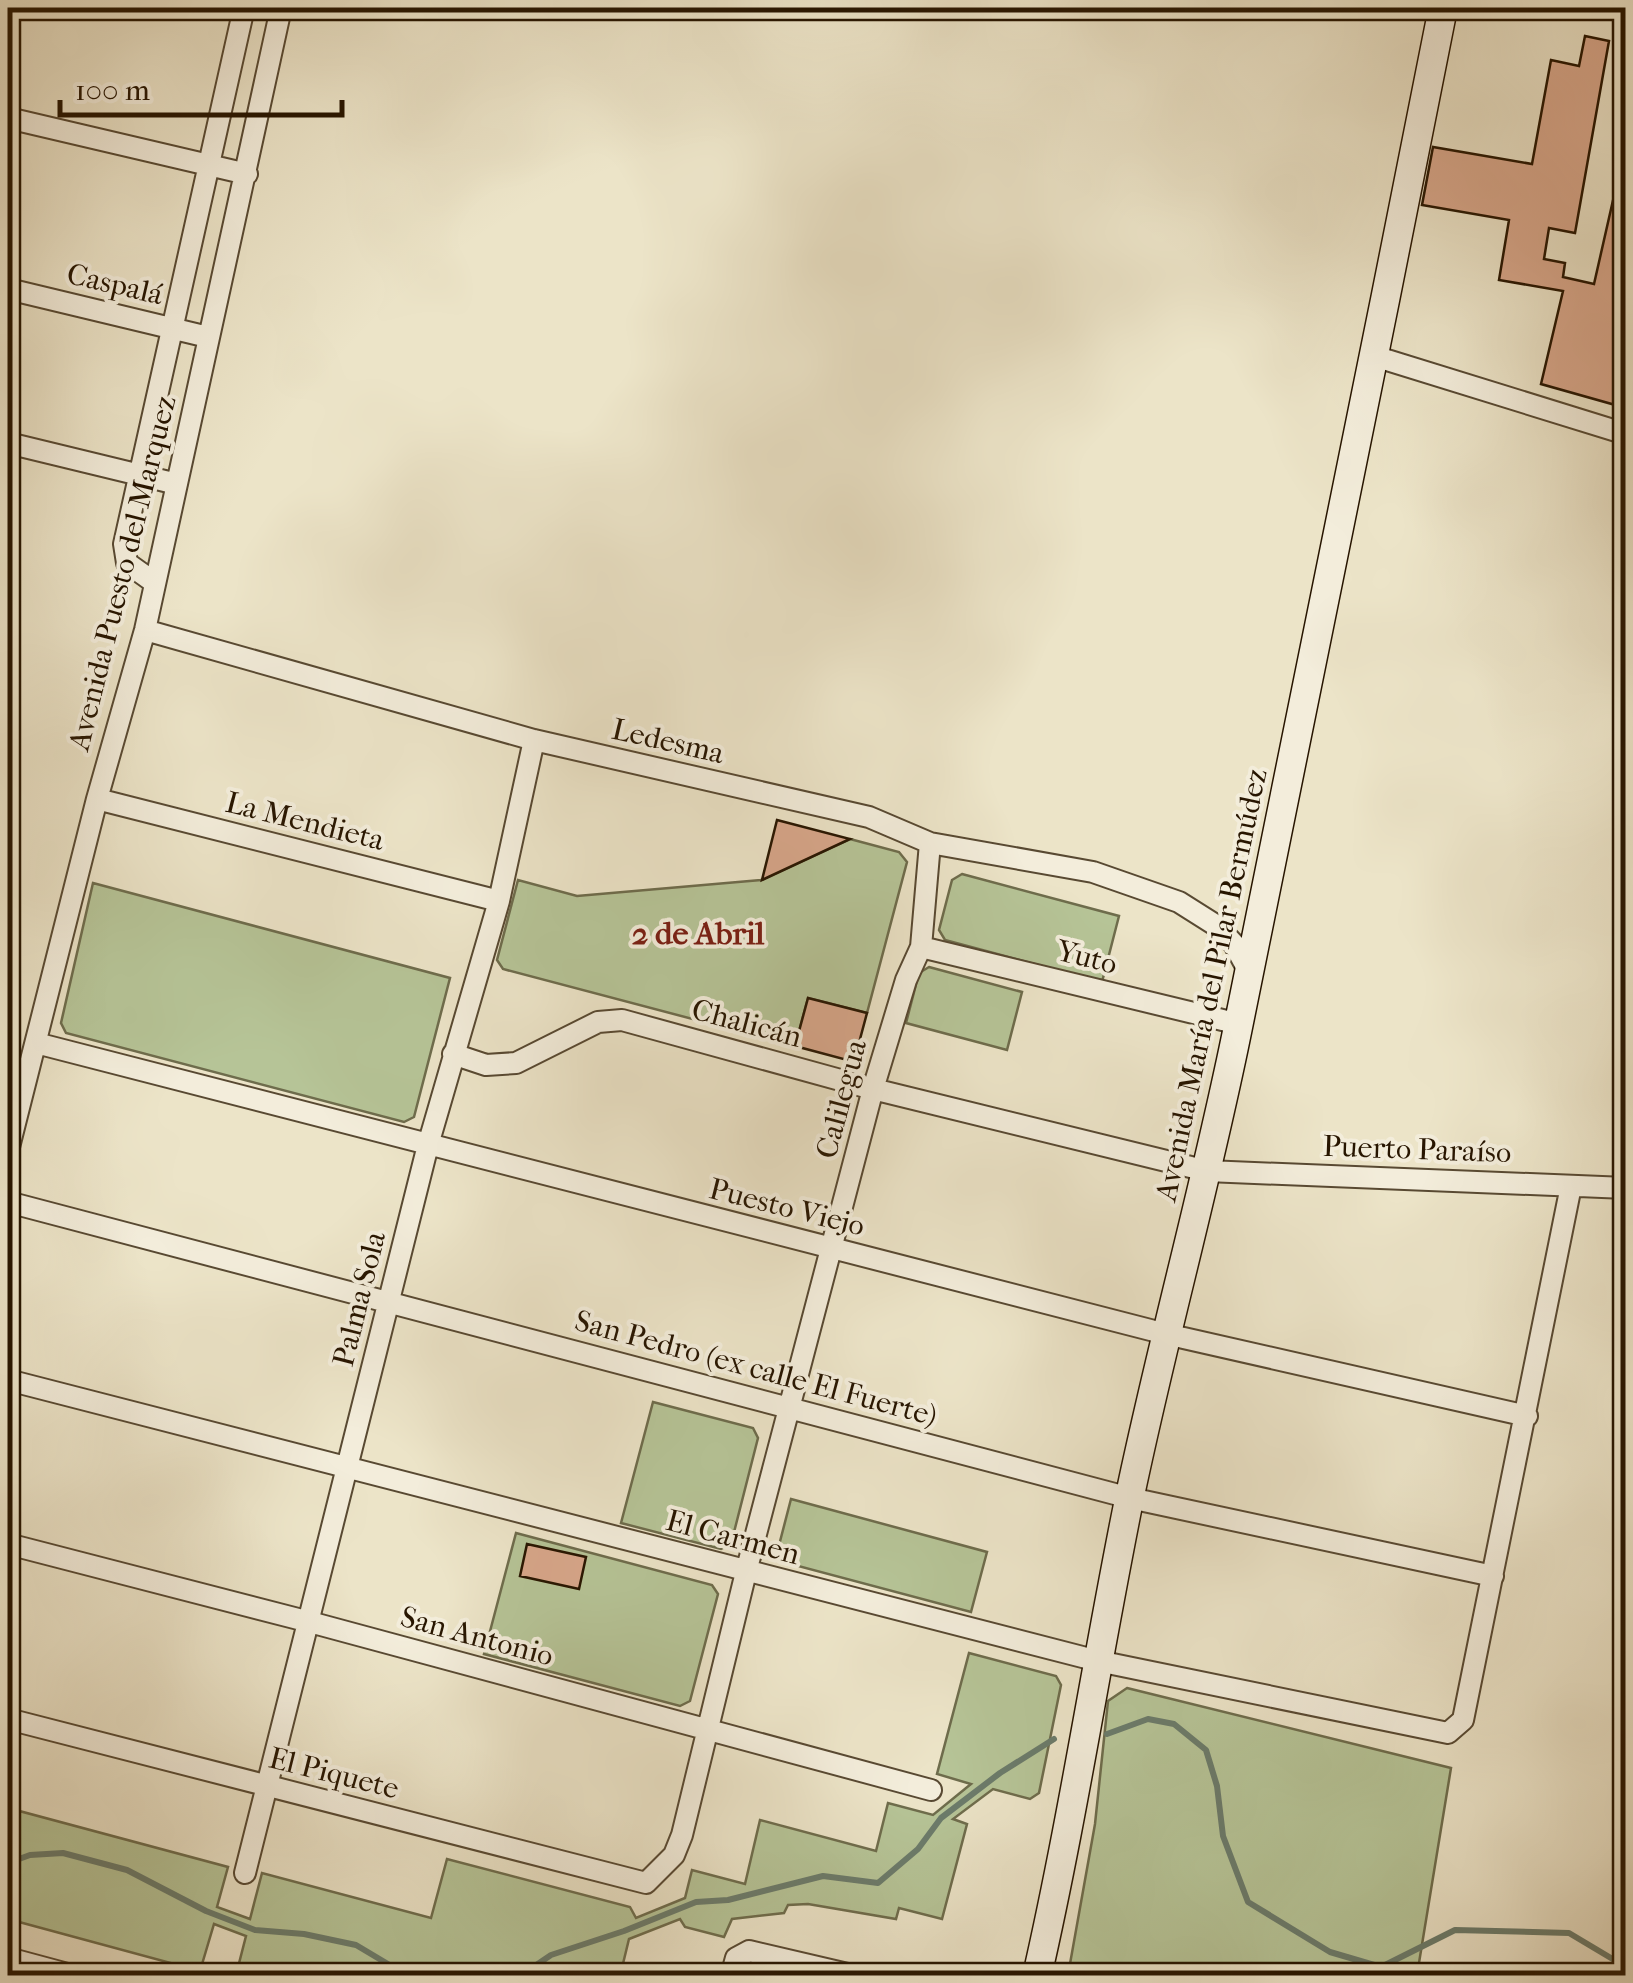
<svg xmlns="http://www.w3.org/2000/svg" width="1633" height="1983" viewBox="0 0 1633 1983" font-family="'IM FELL French Canon',serif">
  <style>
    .green { fill: #b6c497; stroke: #6e6c4c; stroke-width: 2.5 }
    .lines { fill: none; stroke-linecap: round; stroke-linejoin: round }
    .stream { stroke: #6b7b6b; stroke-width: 6 }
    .building { fill: #d8a78b; stroke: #271500; stroke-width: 2.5 }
    .street-casing { stroke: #584932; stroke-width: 24 }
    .secondary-casing { stroke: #271500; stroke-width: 31 }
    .street { stroke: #f3eddb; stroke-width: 20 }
    .secondary { stroke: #f3eddb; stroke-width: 28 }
    .labels { text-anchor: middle; stroke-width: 8; stroke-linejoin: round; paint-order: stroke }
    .street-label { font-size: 30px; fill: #271500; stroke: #f3eddb }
    .neighbourhood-label { font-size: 32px; font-weight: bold; fill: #7a1f14; stroke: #f3eddb }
  </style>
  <rect width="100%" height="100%" fill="#ece4c8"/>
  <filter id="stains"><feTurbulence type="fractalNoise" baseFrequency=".002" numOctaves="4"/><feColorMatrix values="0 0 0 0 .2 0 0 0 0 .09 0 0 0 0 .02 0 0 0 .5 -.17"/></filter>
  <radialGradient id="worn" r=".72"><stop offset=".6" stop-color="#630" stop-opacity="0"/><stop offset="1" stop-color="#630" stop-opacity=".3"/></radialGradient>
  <path class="green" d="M850,839l49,13 8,10 -40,151 -59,-15 -13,48 -292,-77 -6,-9 21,-80 59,16 184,-16z
    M962,874l157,42 -17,66 -157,-42 -6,-10 13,-50z
    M93,883l357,95 -36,139 -10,5 -338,-89 -5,-10z
    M929,967l93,25 -15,58 -101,-27 13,-50z
    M653,1402l100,26 5,10 -27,106 -10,5 -100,-26z
    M791,1499l196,53 -16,60 -188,-50 -6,-9z
    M516,1533l196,52 6,9 -28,107 -10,5 -196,-52z
    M969,1653l87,23 5,9 -22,108 -9,6 -37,-10 -40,30 14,5 -25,95 -43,-11 -3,11 -88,-15 -20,1 -4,8 -52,6 -8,18 -39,-10 -5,-8 -51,20 -9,37 -384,-1 10,-39 -32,-12 -14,47 -192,-52v-111l220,59 -11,40 33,12 12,-46 169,45 16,-59 183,48 6,11 49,-20 7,-28 53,14 15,-64 116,31 12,-48 45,12 38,-31 -34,-10z
    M1127,1688l324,80 -34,207h-349l27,-151 13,-123z"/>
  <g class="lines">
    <path class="stream" d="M1107,1734l41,-15 26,5 32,26 11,36 6,50 25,66 82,50 51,15 74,-37 114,3 57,34
      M8,1863l22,-8 33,-2 64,17 79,41 49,19 49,4 52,11 52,31
      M520,1976l31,-21 73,-24 72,-29 32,-2 95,-24 55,7 40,-34 23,-31 59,-45 54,-34"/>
  </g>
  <path class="building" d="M1585,36l24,5 -34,192 -26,-5 -5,31 21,4 -2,14 31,7 25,-110 7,1v233l-85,-24 22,-93 -64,-11 10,-60 -87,-15 11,-58 99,17 19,-104 28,6z
    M777,820l73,19 -88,41z
    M808,998l59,15 -11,41 -9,6 -52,-14z
    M527,1544l59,13 -7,32 -59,-13z"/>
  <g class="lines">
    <defs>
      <path id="street" d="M8,118l239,56
        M8,289l200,48
        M1374,356l252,78
        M8,443l169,41
        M155,583l-28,-20 -3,-19 120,-536
        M145,630l389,110 335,77 61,26 163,29 86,30 38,24 17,18 14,26
        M97,799l402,102
        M921,947l318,77
        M36,1043l1130,291 361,82
        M453,1054l33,11 30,-2 82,-41 24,-2 251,69 334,82 419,17
        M8,1151l89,-352 48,-169 135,-617 -2,-5
        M8,1202l1122,296 363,78
        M8,1380l1090,281 350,72 15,-13 108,-534
        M8,1544l298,77 625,169
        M8,1719l638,164 28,-28 8,-20 64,-263 127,-483 33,-109 15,-33 9,-104
        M245,1873l183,-728 71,-244 35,-161
        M8,1958l67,18
        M731,1976l5,-18 13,-7 107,25"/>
      <path id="secondary" d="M1037,1976c36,-158 60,-318 92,-476 33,-159 77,-314 109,-473 69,-339 138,-679 205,-1019"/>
    </defs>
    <use href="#street" class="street-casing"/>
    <use href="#secondary" class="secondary-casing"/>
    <use href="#street" class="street"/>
    <use href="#secondary" class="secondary"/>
  </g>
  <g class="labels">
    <g class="street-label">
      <text transform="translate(115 284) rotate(13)" y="10">Caspalá</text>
      <text transform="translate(122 573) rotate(-76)" y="10">Avenida Puesto del Marquez</text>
      <text transform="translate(668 741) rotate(13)" y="10">Ledesma</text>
      <text transform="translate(305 821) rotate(14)" y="10">La Mendieta</text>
      <text transform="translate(1087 957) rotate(14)" y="10">Yuto</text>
      <text transform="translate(1211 985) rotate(-78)" y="10">Avenida María del Pilar Bermúdez</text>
      <text transform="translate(747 1023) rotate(15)" y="10">Chalicán</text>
      <text transform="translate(841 1099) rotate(-75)" y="10">Calilegua</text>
      <text transform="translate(1417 1149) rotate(2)" y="10">Puerto Paraíso</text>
      <text transform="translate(787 1207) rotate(14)" y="10">Puesto Viejo</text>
      <text transform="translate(359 1299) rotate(-76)" y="10">Palma Sola</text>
      <text transform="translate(756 1368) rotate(15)" y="10">San Pedro (ex calle El Fuerte)</text>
      <text transform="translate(733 1537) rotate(15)" y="10">El Carmen</text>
      <text transform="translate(477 1636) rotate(15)" y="10">San Antonio</text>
      <text transform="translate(334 1773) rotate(14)" y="10">El Piquete</text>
    </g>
    <g class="neighbourhood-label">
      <text x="698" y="944">2 de Abril</text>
    </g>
  </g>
  <rect width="1633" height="1983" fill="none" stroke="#ece4c8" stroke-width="40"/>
  <rect x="10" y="10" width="1613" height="1963" fill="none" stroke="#271500" stroke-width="5"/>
  <rect x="20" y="20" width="1593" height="1943" fill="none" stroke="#271500" stroke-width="2.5"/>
  <path d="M60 100v15h282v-15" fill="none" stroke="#271500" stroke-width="5"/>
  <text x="75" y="100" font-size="30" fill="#271500" stroke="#f3eddb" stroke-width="8" paint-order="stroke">100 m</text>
  <rect width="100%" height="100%" filter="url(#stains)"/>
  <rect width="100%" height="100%" fill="url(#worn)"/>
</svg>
